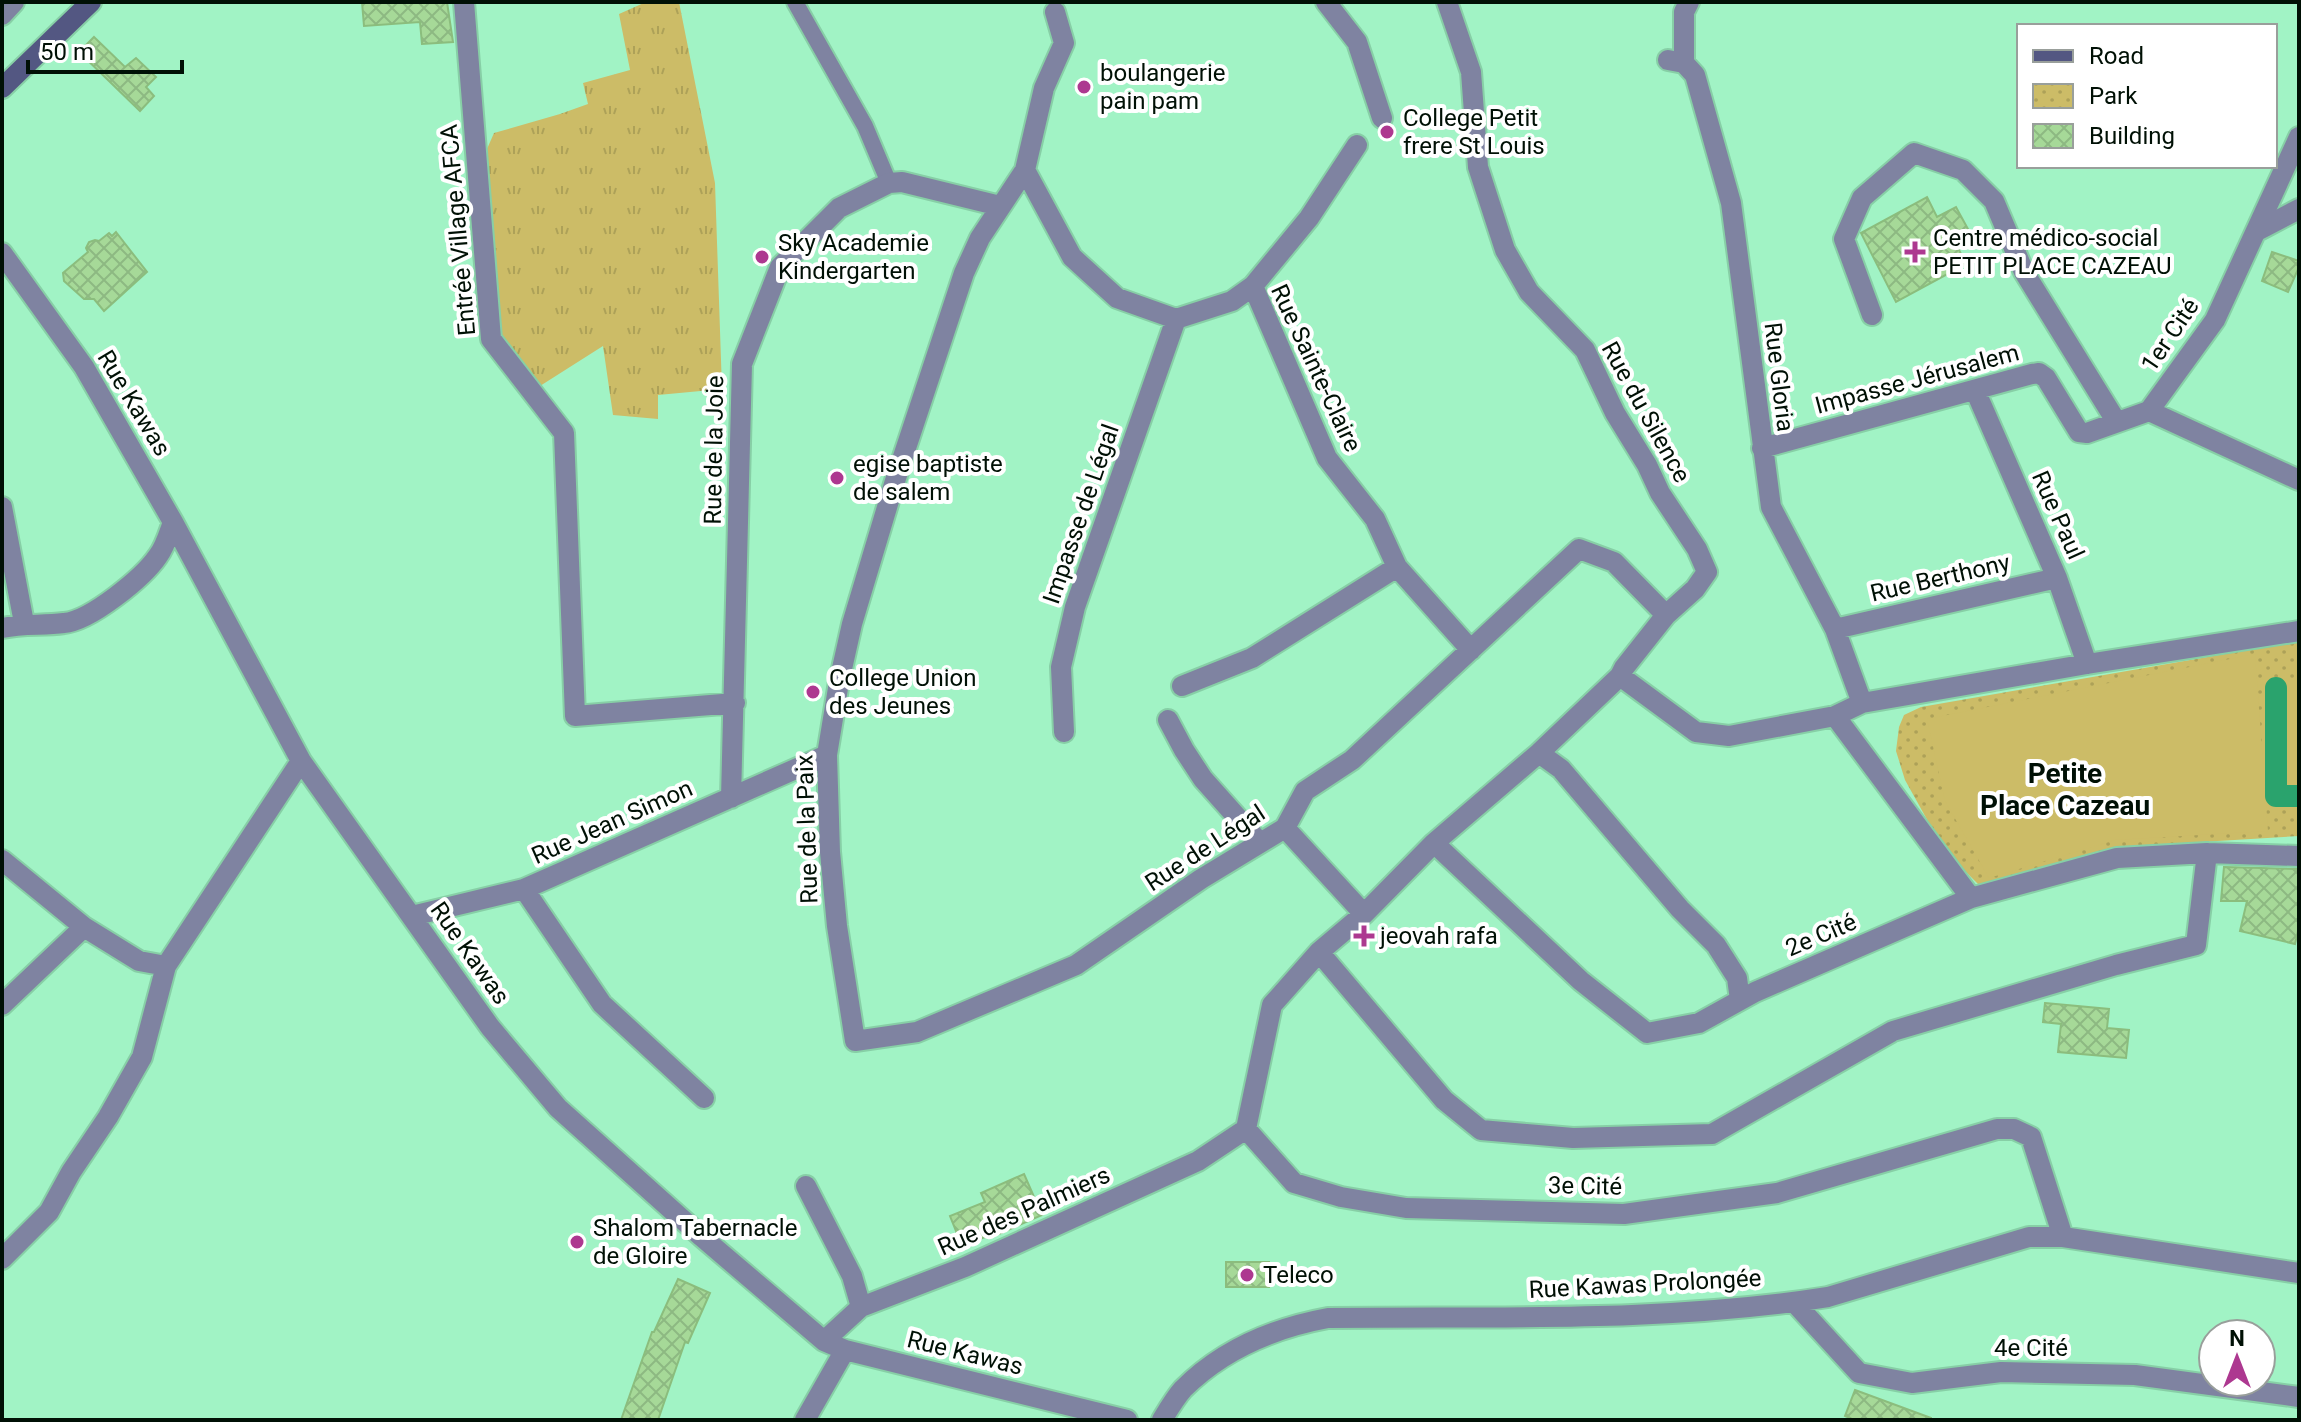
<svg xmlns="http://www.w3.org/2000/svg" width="2301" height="1422" viewBox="0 0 2301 1422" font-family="Roboto,sans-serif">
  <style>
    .grass { fill: url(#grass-tufts) }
    .park { fill: url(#park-dots) }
    .pitch { fill: #ccbc67 }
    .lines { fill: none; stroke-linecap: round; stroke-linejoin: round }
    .canal { stroke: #2aa36d; stroke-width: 22 }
    .building { fill: url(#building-cross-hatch); stroke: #8bbd7d; stroke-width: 2 }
    .pedestrian-casing { stroke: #87cfa6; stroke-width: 20 }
    .minor-casing { stroke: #87cfa6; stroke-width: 24 }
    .secondary-casing { stroke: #87cfa6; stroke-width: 24 }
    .pedestrian { stroke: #7f83a1; stroke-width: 16 }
    .minor { stroke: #7f83a1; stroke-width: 20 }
    .secondary { stroke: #535782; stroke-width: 20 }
    .poi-dot { fill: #ad3890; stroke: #fff; stroke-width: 3 }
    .labels { text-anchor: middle; stroke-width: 8; stroke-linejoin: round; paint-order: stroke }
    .poi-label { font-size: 24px; fill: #001005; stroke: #fff; text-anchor: start }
    .street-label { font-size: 24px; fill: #001005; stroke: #fff }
    .quarter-label { font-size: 28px; font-weight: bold; fill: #001005; stroke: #fff }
  </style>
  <defs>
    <pattern id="grass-tufts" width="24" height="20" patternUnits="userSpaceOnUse" patternTransform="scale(2)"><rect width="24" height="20" fill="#ccbc67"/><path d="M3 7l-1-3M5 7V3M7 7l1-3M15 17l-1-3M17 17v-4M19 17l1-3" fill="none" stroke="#ada158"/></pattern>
    <pattern id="park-dots" width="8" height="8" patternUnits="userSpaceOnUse" patternTransform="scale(2)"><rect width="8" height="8" fill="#ccbc67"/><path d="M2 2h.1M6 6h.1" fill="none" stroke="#ada158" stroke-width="1.8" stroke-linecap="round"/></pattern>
    <pattern id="building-cross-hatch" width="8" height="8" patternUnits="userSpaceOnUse" patternTransform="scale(2)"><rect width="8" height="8" fill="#a6d998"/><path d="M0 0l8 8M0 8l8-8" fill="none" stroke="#8db982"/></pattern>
  </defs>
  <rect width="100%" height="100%" fill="#a1f3c5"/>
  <path class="grass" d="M646,2h33l36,181 7,206 -64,6v24l-45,-4 -10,-69 -63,40 -41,-52 -12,-185 7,-16 66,-19 28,-10 -5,-21 47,-13 -11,-56z"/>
  <path class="park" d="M2299,641v195l-180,11 -139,39 -36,-36 -39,-70 -9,-29 3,-24 5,-12 17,-8z"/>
  <path class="pitch" d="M2255,654l13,177 -153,9 -126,38 -44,-77 -18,-82z
    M2283,689h16v99l-16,1z"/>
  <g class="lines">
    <path class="canal" d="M2276,688v108h23"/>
  </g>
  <path class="building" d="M362,2h85l6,40 -31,2 -2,-22 -56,4z
    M94,37l31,30 11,-9 20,19 -10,10 8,9 -14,15 -61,-59z
    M1927,197l10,20 19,-10 13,24 -15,9 12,24 -70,38 -35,-69z
    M116,232l31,40 -43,39 -10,-12h-10l-20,-18 -1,-8 25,-21 -2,-4 3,-6 6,-2 4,1 10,-8 3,3z
    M2272,252l27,9v6l-11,25 -26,-11z
    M2224,867l75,2v58l-4,17 -55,-13 7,-30h-26z
    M2045,1003l64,6 -2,19 22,2 -3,28 -68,-6 3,-28 -18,-2z
    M1024,1174l18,41 -43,19 -1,-2 -36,14 -12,-30 35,-14 -4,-9z
    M1226,1262h43v25h-43z
    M678,1279l32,14 -22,50 -3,-1 -27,78h-37l31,-88h2z
    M1855,1390l76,28v2h-77l-9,-4z"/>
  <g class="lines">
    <defs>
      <path id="pedestrian" d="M795,2l70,124 24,57"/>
      <path id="minor" d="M464,2l27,337 73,94 11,283 160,-13
        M1326,2l31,40 25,76
        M1447,2l24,70 7,95 27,83 24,42 56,58 30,63 32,52 13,28 37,56 10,23 -12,17 -29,26 -42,53 -4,8 -81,77 -105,90 -70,71 -45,38 -47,53 -26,124 48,54 47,14 65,11 218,6 153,-21 220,-64h17l17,8 32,100
        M1055,12l9,31 -20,45 -19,82 47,87 45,41 59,21 56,-18 21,-15 74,172 48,61 22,48 74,83
        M2,15l12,-13
        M1668,60l16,3 11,12 36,128 40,304 64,122 27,74
        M1684,63v-51l5,-10
        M2299,137l-84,183 -66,91 150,69
        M1025,170l-45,68 -16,35 -70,211 -42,140 -13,58 -12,73 3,97 7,74 18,115 62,-9 159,-67 125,-86 84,-51 20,-37 47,-31 227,-211 35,13 52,53
        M2257,231l42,-22
        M2,253l82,114 89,155 128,239 189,266 68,81 144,129 122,104 21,9 282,70
        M1253,286l56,-68 48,-73
        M1872,315l-28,-76 18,-41 52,-45 49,17 31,31 30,71 92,149
        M1975,390l82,188 30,86
        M1762,448l270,-74 7,-1 7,5 33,54 8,1 62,-22
        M2,507l22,116
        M2,628c22,-5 40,-2 62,-5 26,-2 79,-45 94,-67 7,-9 11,-23 15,-34
        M1835,629l222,-51
        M1620,676l76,56 33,4 106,-20 27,-13 225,-39 212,-33
        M1182,686l70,-28 145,-91
        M1835,716l136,182
        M1168,720l16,30 19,29 57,64
        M1064,732l-3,-65 14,-60 101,-288
        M1539,753l22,16 119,140 36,36 21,33 3,22
        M731,798l11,-434 38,-97 59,-59 50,-25 13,-1 98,24
        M1285,828l79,86
        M1434,843l147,138 66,52 52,-10 56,-31 216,-94 146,-40 90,-5 92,3
        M2,860l82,67 55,34 27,5
        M524,889l78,115 102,94
        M412,916l112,-27 303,-134
        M1319,952l125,148 37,30 92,8 139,-4 181,-103 223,-66 80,-20 11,-92
        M2,1005l82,-78
        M806,1186l46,90 9,31
        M2,1259l47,-47 22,-40 37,-55 34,-60 24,-91 135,-205
        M1794,1302l65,71 53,10 89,-11 134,3 164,22
        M824,1341l37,-34 104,-40 233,-106 48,-32
        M805,1420l40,-70
        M1162,1420c6,-10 13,-22 21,-31 39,-39 91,-61 145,-71 165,-2 336,5 500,-21l201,-60h34l236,36"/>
      <path id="secondary" d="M2,88l89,-86"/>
    </defs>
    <use href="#pedestrian" class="pedestrian-casing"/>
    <use href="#minor" class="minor-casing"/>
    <use href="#secondary" class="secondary-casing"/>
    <use href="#pedestrian" class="pedestrian"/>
    <use href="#minor" class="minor"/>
    <use href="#secondary" class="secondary"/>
  </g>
  <g class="poi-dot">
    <circle cx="1084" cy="87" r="8"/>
    <circle cx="1387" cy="132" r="8"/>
    <path d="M1911 240h8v8h8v8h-8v8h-8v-8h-8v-8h8z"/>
    <circle cx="762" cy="257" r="8"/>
    <circle cx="837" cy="478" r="8"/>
    <circle cx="813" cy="692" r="8"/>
    <path d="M1360 924h8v8h8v8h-8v8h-8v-8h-8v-8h8z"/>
    <circle cx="577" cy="1242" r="8"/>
    <circle cx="1247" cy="1275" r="8"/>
  </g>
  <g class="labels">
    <g class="poi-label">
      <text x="1100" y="81">boulangerie<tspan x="1100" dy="28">pain pam</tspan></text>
      <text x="1403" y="126">College Petit<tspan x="1403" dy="28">frere St Louis</tspan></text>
      <text x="1933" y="246">Centre médico-social<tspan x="1933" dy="28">PETIT PLACE CAZEAU</tspan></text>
      <text x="778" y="251">Sky Academie<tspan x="778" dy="28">Kindergarten</tspan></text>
      <text x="853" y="472">egise baptiste<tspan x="853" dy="28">de salem</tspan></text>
      <text x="829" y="686">College Union<tspan x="829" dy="28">des Jeunes</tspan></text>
      <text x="1380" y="944">jeovah rafa</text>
      <text x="593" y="1236">Shalom Tabernacle<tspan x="593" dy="28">de Gloire</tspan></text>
      <text x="1263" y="1283">Teleco</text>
    </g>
    <g class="street-label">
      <text transform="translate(458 230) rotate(-95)" y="8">Entrée Village AFCA</text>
      <text transform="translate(2170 335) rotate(-56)" y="8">1er Cité</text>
      <text transform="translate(1316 368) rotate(65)" y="8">Rue Sainte-Claire</text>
      <text transform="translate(1779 377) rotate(83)" y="8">Rue Gloria</text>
      <text transform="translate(1917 379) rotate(-15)" y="8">Impasse Jérusalem</text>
      <text transform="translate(134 403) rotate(59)" y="8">Rue Kawas</text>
      <text transform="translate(1646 412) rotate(61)" y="8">Rue du Silence</text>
      <text transform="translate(714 450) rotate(-89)" y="8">Rue de la Joie</text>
      <text transform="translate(1081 514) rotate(-71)" y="8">Impasse de Légal</text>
      <text transform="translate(2058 515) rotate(66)" y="8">Rue Paul</text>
      <text transform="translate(1940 578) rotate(-13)" y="8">Rue Berthony</text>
      <text transform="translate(612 822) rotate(-24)" y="8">Rue Jean Simon</text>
      <text transform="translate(807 829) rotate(-92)" y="8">Rue de la Paix</text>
      <text transform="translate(1205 848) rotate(-33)" y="8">Rue de Légal</text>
      <text transform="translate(1821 935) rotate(-23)" y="8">2e Cité</text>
      <text transform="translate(470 953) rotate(55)" y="8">Rue Kawas</text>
      <text transform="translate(1585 1186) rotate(1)" y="8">3e Cité</text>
      <text transform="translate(1024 1211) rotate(-24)" y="8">Rue des Palmiers</text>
      <text transform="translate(1645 1284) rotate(-3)" y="8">Rue Kawas Prolongée</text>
      <text x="2031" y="1356">4e Cité</text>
      <text transform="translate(965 1353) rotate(14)" y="8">Rue Kawas</text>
    </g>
    <g class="quarter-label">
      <text x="2065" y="783">Petite<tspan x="2065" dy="32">Place Cazeau</tspan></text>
    </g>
  </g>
  <rect width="2301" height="1422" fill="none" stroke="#001005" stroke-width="8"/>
  <rect x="2017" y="24" width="260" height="144" fill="#ffffff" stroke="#999f9b" stroke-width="2"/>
  <rect x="2033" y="50" width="40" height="12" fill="#535782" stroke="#999f9b" stroke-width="2"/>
  <text x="2089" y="64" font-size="24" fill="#001005">Road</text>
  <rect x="2033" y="84" width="40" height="24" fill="url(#park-dots)" stroke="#999f9b" stroke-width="2"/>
  <text x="2089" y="104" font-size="24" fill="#001005">Park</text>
  <rect x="2033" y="124" width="40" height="24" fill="url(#building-cross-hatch)" stroke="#999f9b" stroke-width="2"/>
  <text x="2089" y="144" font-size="24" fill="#001005">Building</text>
  <g transform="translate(2237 1358)"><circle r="38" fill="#ffffff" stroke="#999f9b" stroke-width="2"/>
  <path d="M0-6L14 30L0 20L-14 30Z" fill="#ad3890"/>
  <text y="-12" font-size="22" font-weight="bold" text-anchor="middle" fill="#001005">N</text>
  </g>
  <path d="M28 60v12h154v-12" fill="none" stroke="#001005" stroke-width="4"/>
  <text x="40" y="60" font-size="24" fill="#001005" stroke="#ffffff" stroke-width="6" paint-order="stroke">50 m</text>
</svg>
